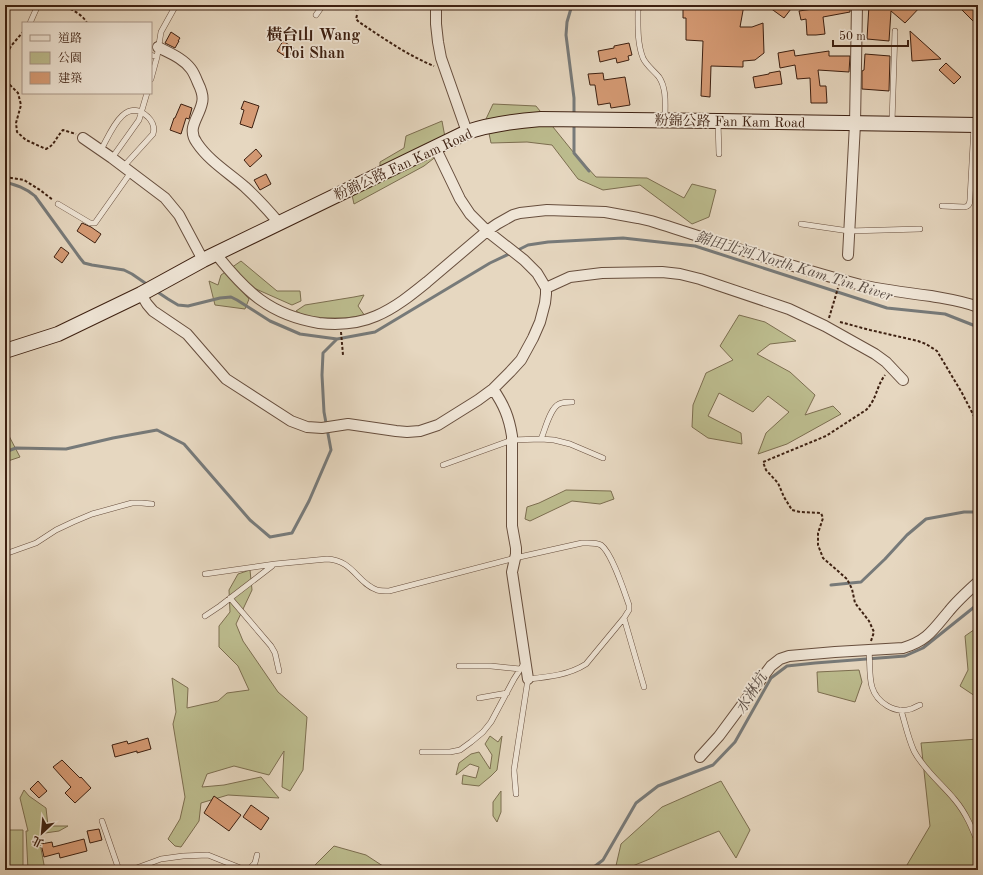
<svg xmlns="http://www.w3.org/2000/svg" width="983" height="875" viewBox="0 0 983 875" font-family="'Old Standard TT','Noto Serif TC',serif">
  <style>
    .green { fill: #bcbc8e; stroke: #7c6e50 }
    .lines { fill: none; stroke-linecap: round; stroke-linejoin: round }
    .stream { stroke: #777a79; stroke-width: 3 }
    .building { fill: #d69b75; stroke: #3d2011 }
    .lane-casing { stroke: #674e3d; stroke-width: 6 }
    .street-casing { stroke: #674e3d; stroke-width: 12 }
    .secondary-casing { stroke: #3d2011; stroke-width: 16 }
    .path { stroke: #3d2011; stroke-width: 2; stroke-dasharray: 3 2; stroke-linecap: butt }
    .lane { stroke: #efe5d6; stroke-width: 5 }
    .street { stroke: #efe5d6; stroke-width: 10 }
    .secondary { stroke: #efe5d6; stroke-width: 14 }
    .labels { text-anchor: middle; stroke-width: 3.5; stroke-linejoin: round; paint-order: stroke }
    .street-label { font-size: 14px; fill: #3d2011; stroke: #efe5d6 }
    .water-label { font-size: 15px; font-style: italic; fill: #5a4d45; stroke: #efe5d6 }
    .quarter-label { font-size: 16px; font-weight: bold; fill: #3d2011; stroke: #efe5d6 }
  </style>
  <rect width="100%" height="100%" fill="#e6d7c0"/>
  <filter id="stains"><feTurbulence type="fractalNoise" baseFrequency=".005" numOctaves="4"/><feColorMatrix values="0 0 0 0 .2 0 0 0 0 .09 0 0 0 0 .02 0 0 0 .5 -.17"/></filter>
  <radialGradient id="worn" r=".72"><stop offset=".6" stop-color="#630" stop-opacity="0"/><stop offset="1" stop-color="#630" stop-opacity=".3"/></radialGradient>
  <path class="green" d="M493,104l43,2 38,47 22,24 51,1 37,20 8,-14 24,6 -7,27 -17,7 -52,-39 -37,5 -25,-11 -26,-34 -25,-3 -36,1 -5,-24z
    M442,121l5,27 -23,18 -70,38 -2,-9 28,-14v-19l24,-14 2,-12z
    M241,261l36,30h23l1,10 -9,4 -36,-16h-16l9,10 -4,10 -30,-4 -6,-24 9,4 3,-10z
    M364,295l-6,11 7,10 -21,2h-35l-13,-7 9,-6 49,-8z
    M739,315l26,7 31,19 -26,3 -13,10 33,18 25,23 -10,20 28,-9 8,8 -54,30 -29,10 8,-21 23,-21 -21,-16 -15,16 -34,-19 -11,23 33,17 1,11 -34,-6 -16,-11 1,-22 13,-32 27,-13 -13,-14z
    M9,436l11,21 -15,5v-24z
    M566,490l45,1 3,8 -14,5 -28,-3 -42,20 -5,-2 2,-12 12,-4z
    M250,570l2,20 -16,34 7,17 35,51 29,25 -4,53 -13,21 -8,-4 2,-36 -15,24 -35,-9 -27,8 -5,13 22,-2 37,-8 18,21 -51,-3 -27,8 -2,18 -18,26 -6,-1 -7,-7 12,-20 5,-22 -12,-73 3,-12 -4,-34 16,10 -1,20 31,-7 9,-8 22,-3 -11,-24 -19,-19v-21l11,-14 -1,-22 9,-16z
    M978,627v87l-3,-18 -15,-10 8,-16 -3,-34z
    M859,670l3,12 -7,20 -37,-10 -1,-20z
    M490,736l8,6 4,-6 -5,34 -6,6 -12,10 -17,-2 1,-9 13,3 3,-11 -9,-3 -14,11 3,-12 12,-9 8,-2 11,17 2,-14 -7,-11z
    M978,739v131h-74l26,-44 -9,-83z
    M721,781l29,49 -14,28 -17,-27 -84,34 -9,5h-11l6,-26 41,-37z
    M24,790l5,6 17,12 2,18h20l-9,5 -14,2 -6,5 6,32h-17l-2,-39h2l-8,-33z
    M501,791v21l-4,10 -4,-6v-14z
    M5,830h18v40h-18z
    M334,846l32,9 23,15h-79z"/>
  <g class="lines">
    <path class="stream" d="M572,5l-5,17 -1,13 8,63v18
      M574,124v29l15,18
      M5,182c11,3 21,6 30,14l45,62 4,5 8,2 32,5 8,4 16,11
      M516,251l12,-6 20,-3 75,-4 72,8 192,62 58,6 33,13
      M156,291l12,8 10,6 10,1 32,-8 11,-1 6,3 33,21 30,13 37,5 38,-7 115,-69 21,-10
      M5,452l11,-4 50,1 47,-11 44,-8 27,14 66,76 20,17 22,-4 17,-32 22,-51 -7,-38 -2,-37 1,-22 14,-14
      M831,585l30,-3 24,-23 22,-24 19,-16 38,-7h14
      M476,870l5,-1 6,1
      M590,870l13,-10 33,-57 22,-17 55,-21 22,-23 36,-64 16,-12 28,-3 90,-7 18,-8 55,-44"/>
  </g>
  <path class="building" d="M683,5h61l-4,22h12l11,-4 1,30 -9,7 -12,1v6l-32,-1 -1,31 -9,-1 2,-55 -17,-1v-22h-3z
    M766,5h28l-10,13z
    M840,5h10v7l-27,5 2,17 -9,1h-9l-1,-16 -5,1 -2,-9z
    M869,5h53l-17,18 -14,-12 -2,30 -22,-2z
    M957,5h21v21z
    M910,31l31,28 -29,2z
    M171,32l9,6 -2,3h1l-4,7 -10,-5z
    M283,41l11,7 -6,10 -11,-7z
    M629,43l3,12 -4,1 1,4 -12,3 -1,-5 -16,4 -2,-11 16,-3v-2z
    M794,50l1,6 34,-5v5h21l-1,16 -31,-2 2,16h6l1,17h-16l-1,-25 -13,1 -2,-14 -15,3 -2,-15z
    M865,54l25,2 -1,35 -27,-2v-18l2,-1z
    M946,63l15,14 -7,7 -15,-14z
    M780,71l2,13 -27,4 -2,-11 16,-3v-1z
    M603,73l1,7 21,-3 5,28 -19,3 -1,-5 -12,2 -3,-20h-5l-2,-11z
    M244,101l15,5 -7,22 -12,-4 4,-14 -3,-1z
    M181,104l11,4 -3,11 -3,-1 -5,16 -11,-4 4,-12h1z
    M256,149l6,7 -12,11 -6,-7z
    M266,174l5,10 -11,6 -6,-10z
    M82,223l9,4 10,7 -6,9 -18,-12z
    M61,247l8,6 -7,10 -8,-6z
    M148,738l3,11 -14,4v-2l-22,6 -3,-12 15,-4 1,3z
    M62,760l18,18 1,-1 10,11 -16,15 -10,-10 6,-6 -18,-20z
    M38,781l9,10 -8,7 -9,-9z
    M214,796l27,19 -12,16 -25,-18z
    M251,805l18,13 -8,12 -18,-13z
    M99,829l3,11 -12,3 -3,-12z
    M84,839l3,12 -27,7 -1,-5 -15,4 -3,-13 11,-2 1,5z"/>
  <g class="lines">
    <defs>
      <path id="lane" d="M356,5l1,3
        M636,5l2,4c0,16 -1,34 5,49 3,7 11,13 16,19 8,12 6,28 6,42
        M638,9l6,-4
        M316,15l7,-10
        M30,23l8,-18
        M151,55l6,2
        M151,79l6,-22 4,-25 15,-27
        M718,122l1,32
        M892,122l3,-91
        M101,150c9,-16 23,-55 47,-33 5,5 7,10 5,17l-29,32
        M112,158l27,-38 8,-27
        M58,204l32,19h5l36,-51
        M942,206l22,1c5,0 6,-4 6,-8l4,-73
        M801,224l48,7 71,-2
        M541,439c4,-9 9,-31 18,-35 4,-2 9,-2 13,-2
        M443,465l69,-25 29,-1 13,1 16,4 33,14
        M5,554l3,-1 28,-10 20,-13 17,-8 19,-8 40,-11h10l10,1
        M205,574l70,-10 52,-5c26,1 30,24 50,31 4,1 8,1 12,1l126,-33 67,-15c6,0 13,-1 19,2 11,8 23,46 28,60v5l-5,8 -38,46c-17,11 -38,13 -58,15l-14,91 2,24
        M230,598l41,48 4,7 4,18
        M205,616l15,-10 52,-40
        M624,618l20,69
        M869,650c1,12 0,27 3,37 5,16 23,27 39,22 3,-1 6,-3 9,-4
        M459,666h32l29,3
        M479,698l28,-5
        M901,710c4,13 7,28 13,41 10,19 28,33 41,49 11,13 17,28 23,43
        M422,752h28l10,-2 11,-8 12,-10 8,-10 23,-43 11,-17
        M102,821l17,49
        M131,870l30,-11 22,-3 25,-1 35,14 7,-1 5,-5 2,-8"/>
      <path id="street" d="M436,5v19l2,18 3,16 26,74
        M158,47c11,6 25,11 33,22 3,4 5,9 7,14 3,6 6,13 4,20 -3,15 -16,25 -5,40 12,18 32,30 48,44 12,11 23,23 34,36
        M83,138l29,20 53,40 14,17 24,45
        M216,254c30,38 54,61 103,69 19,2 39,1 57,-7 19,-8 35,-21 51,-34 20,-17 40,-34 60,-51l10,-7 16,-9 7,-2 27,-3 58,2 33,6 13,3c70,22 139,46 210,64 23,5 46,8 70,11 16,3 32,5 47,11
        M848,255l7,-131 2,-119
        M546,288l24,-11 32,-4 60,-1 18,2 20,5 89,30 36,17 50,28 11,8 17,18
        M141,294l6,10 6,7 34,23 39,45 65,42 16,6 15,1 26,-4 48,7 11,1 13,-1 18,-6 40,-25 15,-11 17,-17 11,-12 12,-22 7,-16 5,-19 1,-9v-6l-9,-15 -13,-13 -37,-29 -17,-17 -10,-15 -25,-52
        M493,389c11,16 16,28 19,47v90l4,22v6l-4,18 16,107
        M700,757l19,-21 52,-70 9,-7 9,-3 46,-4 68,-4c24,-7 30,-18 46,-37 8,-10 19,-20 29,-29"/>
      <path id="secondary" d="M5,351l53,-17 83,-40 62,-34 264,-128c24,-8 48,-11 74,-13l177,2 260,4"/>
    </defs>
    <use href="#lane" class="lane-casing"/>
    <use href="#street" class="street-casing"/>
    <use href="#secondary" class="secondary-casing"/>
    <path class="path" d="M46,5c5,1 11,0 17,1 8,2 21,10 24,17
      M357,15l-1,4 3,3c24,16 48,33 75,44
      M5,58l6,-12 12,-14
      M5,83l5,2 8,8 3,12 -5,18 1,9 9,8 20,9c9,-4 10,-12 17,-19l13,4
      M5,177l19,3 16,10 13,10
      M829,318l9,-30
      M840,322l30,8 48,11 8,3 11,7 25,42 14,27 2,7
      M341,332l2,23
      M871,641l3,-9 -5,-11 -14,-18 -3,-14 -5,-10 -24,-21 -5,-13v-12l5,-15 -2,-5 -21,-1 -8,-2 -8,-13 -6,-14 -12,-13 -3,-8 63,-26 40,-26c11,-11 10,-23 19,-35"/>
    <use href="#lane" class="lane"/>
    <use href="#street" class="street"/>
    <use href="#secondary" class="secondary"/>
  </g>
  <g class="labels">
    <g class="street-label">
      <text transform="translate(730 121) rotate(1)" y="5">粉錦公路 Fan Kam Road</text>
      <text transform="translate(403 164) rotate(-25)" y="5">粉錦公路 Fan Kam Road</text>
    </g>
    <g class="water-label">
      <text transform="translate(794 266) rotate(17)" y="5">錦田北河 North Kam Tin River</text>
      <text transform="translate(751 693) rotate(-58)" y="5">水淋坑</text>
    </g>
    <g class="quarter-label">
      <text x="313" y="40">橫台山 Wang<tspan x="313" dy="18">Toi Shan</tspan></text>
    </g>
  </g>
  <rect width="983" height="875" fill="none" stroke="#e6d7c0" stroke-width="20"/>
  <rect x="6" y="6" width="971" height="863" fill="none" stroke="#3d2011" stroke-width="2"/>
  <rect x="10" y="10" width="963" height="855" fill="none" stroke="#3d2011"/>
  <rect x="22" y="22" width="130" height="72" fill="#efe5d6" stroke="#a89687"/>
  <rect x="30" y="35" width="20" height="6" fill="#efe5d6" stroke="#a89687"/>
  <text x="58" y="42" font-size="12" fill="#3d2011">道路</text>
  <rect x="30" y="52" width="20" height="12" fill="#bcbc8e" stroke="#a89687"/>
  <text x="58" y="62" font-size="12" fill="#3d2011">公園</text>
  <rect x="30" y="72" width="20" height="12" fill="#d69b75" stroke="#a89687"/>
  <text x="58" y="82" font-size="12" fill="#3d2011">建築</text>
  <g transform="translate(42 833) rotate(206)" stroke="#efe5d6" stroke-width="3" paint-order="stroke">
  <path d="M0-3L7 15L0 10L-7 15Z" fill="#3d2011"/>
  <text y="-6" font-size="11" font-weight="bold" text-anchor="middle" fill="#3d2011">北</text>
  </g>
  <path d="M833 40v6h75v-6" fill="none" stroke="#3d2011" stroke-width="2"/>
  <text x="839" y="40" font-size="12" fill="#3d2011" stroke="#efe5d6" stroke-width="3" paint-order="stroke">50 m</text>
  <rect width="100%" height="100%" filter="url(#stains)"/>
  <rect width="100%" height="100%" fill="url(#worn)"/>
</svg>
